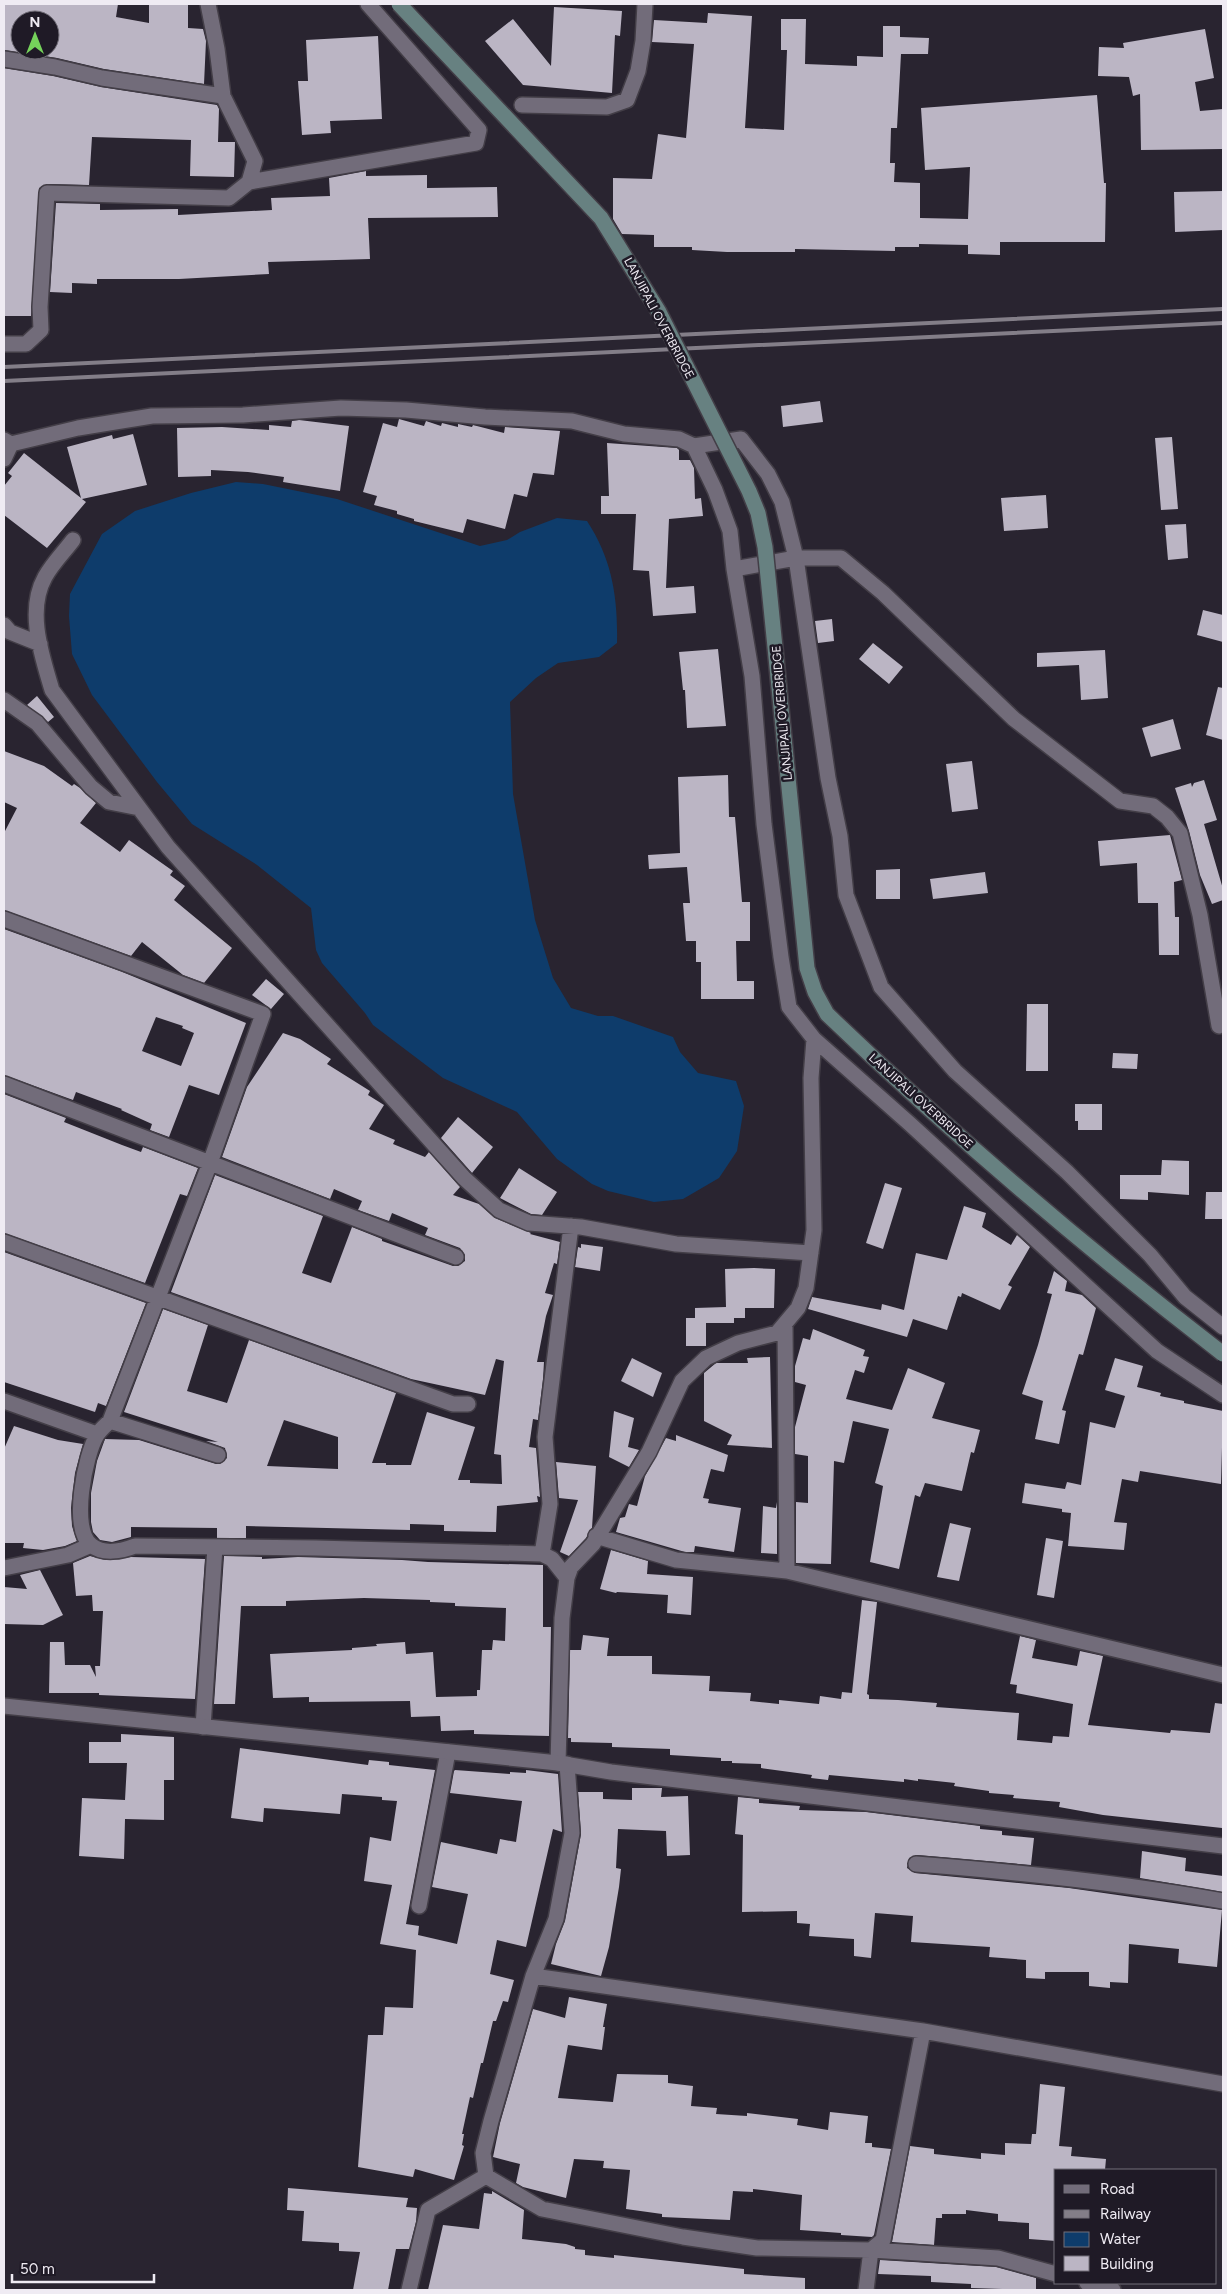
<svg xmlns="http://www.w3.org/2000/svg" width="1227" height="2294" viewBox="0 0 1227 2294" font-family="Figtree,sans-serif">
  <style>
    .water { fill: #0e3c6b }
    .building { fill: #bbb5c4; fill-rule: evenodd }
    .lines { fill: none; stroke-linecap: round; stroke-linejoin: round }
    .minor-casing { stroke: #433e47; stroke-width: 18 }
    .tertiary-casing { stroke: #433e47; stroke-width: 18 }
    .minor { stroke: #726c7a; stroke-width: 15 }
    .tertiary { stroke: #726c7a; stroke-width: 15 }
    .rail { stroke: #837e88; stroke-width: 4 }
    .secondary-bridge-casing { stroke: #433e47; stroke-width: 18; stroke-linecap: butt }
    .secondary-bridge { stroke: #678181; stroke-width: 15 }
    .labels { text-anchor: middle; stroke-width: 5; stroke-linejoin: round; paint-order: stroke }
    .street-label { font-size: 12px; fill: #efebf3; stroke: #1f1a26 }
  </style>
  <rect width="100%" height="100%" fill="#292430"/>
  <path class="water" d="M236,482l27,2 74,15 143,47 27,-6 13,-8 37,-14 30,3c25,38 31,76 30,122l-18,14 -41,6 -22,15 -26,24 3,92 22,126 18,58 18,30 27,8h15l60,21 7,15 18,21 38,8 8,25 -7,45 -18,27 -36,21 -29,3 -46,-11 -16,-7 -35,-25 -40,-47 -74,-34 -70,-53 -8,-12 -43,-50 -6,-13 -5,-42 -54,-43 -65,-41 -35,-42 -65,-87 -20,-41 -3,-38 1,-22 32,-60 33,-23 56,-18z"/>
  <path class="building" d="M4,4h114l-2,13 33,6v-19h39v24l15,1 3,12 -2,43 -100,-15 -47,-11 -53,-8zM20,20h30v30h-30z
    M554,7l68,4 -2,25 -5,-1 -3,58 -89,-8 -38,-44 28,-22 38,47z
    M708,13l44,3 -7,112 39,2 3,-80h-6v-31h25l-1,45 52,2v-10l26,1v-31h17v11l29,1 -1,16h-27l-4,74h-6l-1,35h5l-1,19 26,1v35l48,1 2,-52 -45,3 -4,-62 176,-13 7,88h2l-1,59h-105v13l-32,-1v-9l-49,-1v3h-24v4l-100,-2v3h-68l-35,-2v-3h-38v-12l-32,-1 -9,-15v-41l39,1 6,-45 28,4 8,-94 -42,-2 2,-22 53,3z
    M1205,29l9,49 -19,4 5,29 23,-2v40l-82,1 -1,-56 -7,2 -4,-19 -31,-1 1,-29 25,1 -1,-5z
    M378,36l4,83 -52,2 1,12 -29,2 -4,-54h10l-2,-41z
    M4,68l49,8 48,11 116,18 2,4 -1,33h17l-1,35 -44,-1 1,-36 -99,-3 -3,48 -42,-1 -8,4 -8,128h-27z
    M366,171v5l61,-1v13l70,-1 1,30 -130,1 2,41 -102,3 1,12 -90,5h-82v5l-25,-1v10l-22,-1 6,-89 44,1v6l78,-1v6l94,-5 -1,-12 59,-2 -1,-18z
    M1223,191v39l-48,2 -1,-40z
    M820,401l3,21 -40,5 -2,-21z
    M399,419l25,7 2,-5 15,5 1,-3 16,4v-3l14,3 1,-2 31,8 1,-6 55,4 -6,44 -21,-2 -6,24 -13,-3 -9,35 -38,-10 -4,14 -49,-12v-2l-17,-5v-3l-23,-6 3,-9 -14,-4 20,-69 14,4z
    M299,420l50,6 -9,65 -57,-9 1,-5 -36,-5 -37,-2v6l-33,1 -1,-49 45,-1 47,3v-5l22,2 1,-6z
    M133,434l14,51 -65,14 4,3 -39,46 -43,-33v-29l8,-10 -4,-3 16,-20 57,45 -14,-51 45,-12 1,4z
    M1172,437l6,72 -17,1 -6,-72z
    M607,443l70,5 2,2v10h11l4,8 1,31 6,-1 2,18 -34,3 -3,69 28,-2 2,27 -43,3 -4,-45 -16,-1 3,-56h-35v-18h8z
    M1046,495l2,33 -44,3 -3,-33z
    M1186,524l2,34 -20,2 -3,-35z
    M1203,610l20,5v27l-26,-7z
    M832,619l2,22 -16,2 -3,-22z
    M873,643l30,24 -14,17 -30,-25z
    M718,649l8,77 -39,2 -2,-38h-2l-4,-38z
    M1105,650l3,48 -27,2 -2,-35 -42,2v-14z
    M1218,687l5,1v52l-17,-5z
    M37,696l17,21 -6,5 -21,-17z
    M1173,719l8,30 -30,8 -9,-29z
    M4,751l40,15 28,20 2,-2 6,4 16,15 -16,20 40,29 9,-12 44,31 -3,4 15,11 -11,14 58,48 -28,35 -21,-8 -41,-33 -11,14 -127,-46v-77l13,-25 -13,-6z
    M972,761l6,48 -26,3 -6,-48z
    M728,775l1,42h6l7,85h8v39h-14l1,40h17v18h-53v-37h-5v-21h-10l-3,-38h7l-3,-36 -38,2 -1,-14 32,-2 -2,-76z
    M1204,780l13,40 -13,4 19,65v11l-11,4 -12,-29 -11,-44 -14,-43 16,-5 1,4 2,-4z
    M1170,835l12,45 -8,2 1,35h4v38h-20l-1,-52h-20l-1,-40 -37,3 -2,-25z
    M900,869v30h-24v-29z
    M985,872l3,21 -55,6 -3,-20z
    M4,929l116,42 126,52 -27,72 -30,-10 -20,52 -19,-7 2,-6 -31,-14 1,-1 -46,-17 -3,8 -69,-25zM156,1017l27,9 -1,2 12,5 -13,33 -39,-15z
    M266,979l18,15 -13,15 -19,-14z
    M1027,1004h21v67h-22z
    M283,1033l17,6 31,20 -4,5 43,27 -2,4 16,10 -15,24 26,11 -2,4 32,13 4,-5 31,35 -7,8 26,9 16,14 36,15 -1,1 30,8 -3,22 -3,-1 -9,30 8,2 -7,21 -9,46h7l-1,17 -5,41 -5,-1 -4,28 7,1 4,49 -3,-1 1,6 -41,4 -1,26 -52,-1v-6l-34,-1v6l-164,-4v12h-29v-10l-86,-1v10l-19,5 -12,-2 -7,-8 -2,-10v-29l6,-32 8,-22 34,1 77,24h4l7,-6 -2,-10 -19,-7 12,1 -94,-30 39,-103 45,16 -21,66 40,12 22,-63 147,53 -24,70h14v2h25l16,-53 48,15 -17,53h12v3l32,1 -1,-29 -7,-1 10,-93 -8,-2 -11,36 -74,-16 -240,-87 44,-117 108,41 -21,57 29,10 21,-56 30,12v2l71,25h5l7,-5v-6l-5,-7 -35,-13 3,-7 -36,-15 -3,8 -31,-11 4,-9 -28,-12 -4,10 -108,-42 25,-70zM284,1420l54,17v32l-71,-3z
    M1113,1053l25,1 -1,15 -25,-1z
    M4,1094l62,24 -2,4 58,23 19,7 2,-5 55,21 -11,28 -7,-2 -35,89 -141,-50z
    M1075,1104h27v26h-24v-9h-3z
    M458,1117l35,30 -21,26 -31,-35z
    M1162,1160l27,1v34l-41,-3v8l-28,-1v-24h41z
    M519,1168l38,24 -15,23 -11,-1 -31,-16z
    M885,1183l17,5 -19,61 -17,-6z
    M1206,1192h17v27h-18z
    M964,1206l22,7 -4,14 29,18 6,-10 13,12 -22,38 4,2 -12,23 -38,-17 -1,4 -3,-1 -11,34 -34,-11 -6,18 -99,-28 4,-12 69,13 1,-6 22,6 12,-57 31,7z
    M581,1244l22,3 -3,24 -25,-4 3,-20 3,1z
    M4,1252l142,51 -40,103 -8,-3 -3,9 -91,-30z
    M754,1268l21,1 -1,39h-29v10h-11v5h-28v23h-20v-28h9v-10l31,-1 -1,-38z
    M1054,1271l13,10 -2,10 17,4 14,13 -13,47 -4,-1 -17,56 4,1 -7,33 -24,-5 8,-38 -21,-7 16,-49 14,-51 -5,-1z
    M813,1329l52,21 -2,6 6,1 -5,16 -9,-3 -9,29 46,11 16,-42 37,15 -13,35 48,12 -6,23 -3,-1 -9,39 -37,-8 -5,14 -5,-2 -16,74 -29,-7 13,-76 -8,-3 14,-54 -36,-8 -9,42 -10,-2 -3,103 -35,-1v-61l12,1v-47l-13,-2v-27l11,-42 -11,-3v-16l8,-28 7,2z
    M770,1357l2,91 -45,-3 5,-10 -28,-14v-48l12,-10h32l-1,-5z
    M632,1358l30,15 -9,24 -32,-16z
    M1115,1358l28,8 -6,21 24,6 -1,3 24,5v2l39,8 -2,73 -81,-13 -2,11 -16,-3 -8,43 13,1 -3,27 -56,-4 3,-33 -9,-1v-3l-40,-6 3,-20 40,6 2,-7 14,3 9,-63 25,6 10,-32 -20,-6z
    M614,1411l20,7 -6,29 11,3 -10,17 -20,-10z
    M14,1426l44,14 25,4 -8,29 -4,35 1,18 5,15 -12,5 -22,4 -20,-2 1,-5h-20v-94z
    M676,1435l52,20 -4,17 -13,-3 -8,29 6,1 -1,4 33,5 -7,44 -39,-6 -1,6h-9l-69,-20 4,-14 5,-1 4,-13 8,2 8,-30 21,-38 10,3z
    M556,1462l40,4 -4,62 -6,10 -17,18 -9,-4 18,-52 -19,-2z
    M777,1502v52l-16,-1 2,-47 13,2z
    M950,1523l21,5 -12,53 -22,-4z
    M1046,1538l17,3 -9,57 -17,-3z
    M611,1550l37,11 -1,13 46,3 -2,38 -24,-2 1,-18 -51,-3 -1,1 -16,-4z
    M90,1556l16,4 25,-3 74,2 -10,140 -96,-4v-2h-50l1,-51h14l1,23h25l6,12 -1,-11h5l3,-55h-10l-1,-16 -16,1 -3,-33z
    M224,1556l38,1v2l36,-2 104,3 26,2 115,3v62h8l-2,109 -75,-2v-4l-33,1 -1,-15 -29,1 -1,-16 -101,1v-5l-36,1 -3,-44 82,-4v-2l25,-2 -1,-2 29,-2 1,12 27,-2 3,45 41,-1v-6h3l2,-40h10l1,-10 12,1 1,-33 -51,-2v-3l-25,-1v-2l-66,-2 -78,3v5h-45l-6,98h-21z
    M40,1570l23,45 -20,10 -39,-1v-37l23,2 -7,-14z
    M862,1600l15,2 -10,92 2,1v4l29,1 39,3 -1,4 83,6 -2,27 35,3 1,-7 16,1 4,-33 -57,-11 1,-8 -7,-1 10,-48 16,4 -4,18 45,8 3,-15 23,5 -15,69 82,8 1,-3 39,3 5,-30 8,1 -1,124 -119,-13 -44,-8 1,-5 -47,-4 1,-3 -25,-2v-2l-35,-5 1,-3 -37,-4v2l-14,-2v3l-75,-7 -1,5 -17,-2 1,-3 -51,-7v-4l-29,-1v-2h-11v-3l-51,-3v-6l-58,-2v-4l-41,-1v-4h-3l2,-88h11l2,-15 26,3 -2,18h45v18l58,2 -1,15 42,2 -1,8 29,3v-4l40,4 1,-8 21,3 1,-7 10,1z
    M121,1734l53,3v43h-10v40l-39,-1 -1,40 -45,-3 3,-58 43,2 2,-37h-38v-21h32z
    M240,1748l128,17 1,-5 20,2v3l46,5 -29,154 13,2 -1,9 39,9 11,-50 -36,-7 9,-45 56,12 3,-15 16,3 6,-41 -72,-8 4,-22 1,-1 55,4v-2l16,1v-3l32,4 4,58 -9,-3 -27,118 -29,-7 -7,34 24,6 -6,22 -5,-1 -7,20h-3l-10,42h-2l-8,35 -3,-1 -8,37h2l-2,11 2,1 -10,34 -39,-11 -2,8 -55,-10 10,-132h15l2,-28 28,1 3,-58 -36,-6 12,-59 -28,-4 6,-44 21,4 6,-40 -15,-1v-3l-40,-3 -2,20 -76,-6 -1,14 -32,-4z
    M632,1788h30l-1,9 27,-1 2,59 -23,1 -1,-25 -48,-2 -2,39 5,1 -2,18 -10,60 -8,29 -50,-12 5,-20 9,-23 16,-87 -3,-42h25v7l29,1z
    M738,1797l21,2v4l41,3 -1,4 67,2 114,14v3l22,2v4l32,3 -3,27 -114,-10 -8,3 -2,10 8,5 154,15 153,22 -5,57 -39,-4 1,-14 -50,-5 -1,39 -18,-1v6l-21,-2v-14h-44v7l-19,-1v-18l-37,-3 1,-10 -79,-5 2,-26 -38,-3 -4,45 -17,-2v-17l-45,-3 1,-12 -13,-1v-12l-55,1 1,-77 -8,-1z
    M1142,1851l44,7 -1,13 38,5v16l-83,-14z
    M569,1997l38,7 -4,23h2l-3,23 -34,-5 -10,53 55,4 4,-28 51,1v8l25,3 -2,20 26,2 -1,6 31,2v-3l51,6 -1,6 31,5 2,-18 38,4 -3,27h7v4l19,2 -17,86 -2,2 -31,-2v-2l-41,-3 2,-35 -49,-6v3l-20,-1 -3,29 -68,-3v-3l-36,-5 4,-39 -27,-2 1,-7 -30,-2 -8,39 -43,-11 -7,-4 4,-19 -27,-7 7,-34 33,-114 32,9z
    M1040,2084l25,3 -6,59 13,1 -1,9 35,3 -1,11h-49v71l-27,-2v-16l-31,-2v-7l-32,-4v4h-24v4h-6l-2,27 -42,-3 18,-96 24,3v5l47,5v-6l24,2v-12l26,1 1,-10h4z
    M288,2188l120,10 -2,9 11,1 -1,14 -7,27h-13l-8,41h-35l7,-38 -21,-1v-8l-37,-2 2,-30 -17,-1z
    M492,2191l32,19 -2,29 44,5 9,3v2l10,1v5l29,3v-3l130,14v5l61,4v12h-377l15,-65 36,4 5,-36 8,1z
    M880,2260l116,7 40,11v12l-65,-2v-4l-40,-2v-6l-53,-2z"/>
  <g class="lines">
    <defs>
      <path id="minor" d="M208,4l9,45 6,47 32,65 -6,21
        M4,59l51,8 47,11 121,18
        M522,105l85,2 20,-7 11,-29 5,-30 2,-37
        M4,344h22l15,-14 -1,-23 7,-114 182,5 20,-16 227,-39 3,-13 -111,-126
        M4,440l7,4 67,-16 74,-12 91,-1 98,-7 65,2 79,7 87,4 52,13 55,5 15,7 21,44 15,41 4,38 18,107 12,148 17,133 8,50 25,32 96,85 247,227 66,44
        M694,446l47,-7 27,35 14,28 14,56 32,220 12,58 6,59 35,92 74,84 112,101 83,83 35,42 38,30
        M4,459l7,-15
        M73,540c-9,12 -21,24 -28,37 -19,34 -3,79 7,113l116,157 296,331 35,32 30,13 52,4 95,17 135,9
        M734,569l62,-11h45l42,35 131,126 106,82 33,5 14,11 13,16 20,82 19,111
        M4,625l6,7 30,12
        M4,700l33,23 54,64 18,15 30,6
        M4,919l259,95 -53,149 -100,258c-4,4 -10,9 -13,14 -12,20 -27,94 -6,110 12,10 31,6 44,1l181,2 226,6 10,5 15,19
        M4,1084l452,173
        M4,1242l449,162h15
        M785,1324l2,247
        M4,1401l93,33
        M110,1421l108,34
        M596,1536l80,24 111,11 436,104
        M542,1554l8,-50 -5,-67 26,-211
        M4,1568l64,-13 23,-10
        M203,1727l12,-180
        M558,1763l4,-145 5,-40 4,-11 22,-23 56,-92 33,-71 24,-23 32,-15 39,-10 21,-25 8,-20 8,-58 -3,-152 3,-39
        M916,1864c103,8 206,19 307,37
        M419,1906l29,-154
        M533,1976l390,55 300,53
        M486,2176l56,33 141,28 74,11 114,2 127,8 58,16
        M486,2176l-3,-23 8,-32 42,-145 23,-57 16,-86 -5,-69
        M1087,2283l26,7
        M409,2290l19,-80 58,-34
        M866,2290l5,-40 12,-10 40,-209"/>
      <path id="tertiary" d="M4,1706l554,57 53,9 612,74"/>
    </defs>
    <use href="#minor" class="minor-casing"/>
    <use href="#tertiary" class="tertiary-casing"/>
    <use href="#minor" class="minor"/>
    <use href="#tertiary" class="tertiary"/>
    <path class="rail" d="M4,367l1219,-58
      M4,381l1219,-58"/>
    <defs>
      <path id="secondary-bridge" d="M399,4l202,214 58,94 90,179 9,22 7,34 42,421 8,24 12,22c126,121 259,234 396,340"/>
    </defs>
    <use href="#secondary-bridge" class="secondary-bridge-casing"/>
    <use href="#secondary-bridge" class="secondary-bridge"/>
  </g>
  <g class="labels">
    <g class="street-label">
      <text transform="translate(659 318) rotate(62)" y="4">LANJIPALI OVERBRIDGE</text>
      <text transform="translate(782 713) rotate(-95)" y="4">LANJIPALI OVERBRIDGE</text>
      <text transform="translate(921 1101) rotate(42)" y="4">LANJIPALI OVERBRIDGE</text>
    </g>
  </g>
  <rect width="1227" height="2294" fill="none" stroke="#efebf3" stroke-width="10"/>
  <rect x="1054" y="2169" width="162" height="115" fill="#1f1a26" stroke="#726e78"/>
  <rect x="1064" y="2185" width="25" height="8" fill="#726c7a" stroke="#726e78"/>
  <text x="1100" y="2194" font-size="15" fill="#efebf3">Road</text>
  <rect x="1064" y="2210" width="25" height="8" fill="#837e88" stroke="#726e78"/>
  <text x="1100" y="2219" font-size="15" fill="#efebf3">Railway</text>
  <rect x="1064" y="2232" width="25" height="15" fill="#0e3c6b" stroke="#726e78"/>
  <text x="1100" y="2244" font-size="15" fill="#efebf3">Water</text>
  <rect x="1064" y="2256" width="25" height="15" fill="#bbb5c4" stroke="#726e78"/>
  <text x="1100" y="2269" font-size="15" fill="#efebf3">Building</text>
  <g transform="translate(35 35)"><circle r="24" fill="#1f1a26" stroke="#726e78"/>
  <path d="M0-4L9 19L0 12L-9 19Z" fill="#75d25b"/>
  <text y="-8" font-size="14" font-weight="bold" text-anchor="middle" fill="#efebf3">N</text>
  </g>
  <path d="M12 2274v8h142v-8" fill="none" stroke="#efebf3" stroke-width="2.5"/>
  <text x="20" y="2274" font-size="15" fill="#efebf3" stroke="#1f1a26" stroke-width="4" paint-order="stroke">50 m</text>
</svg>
